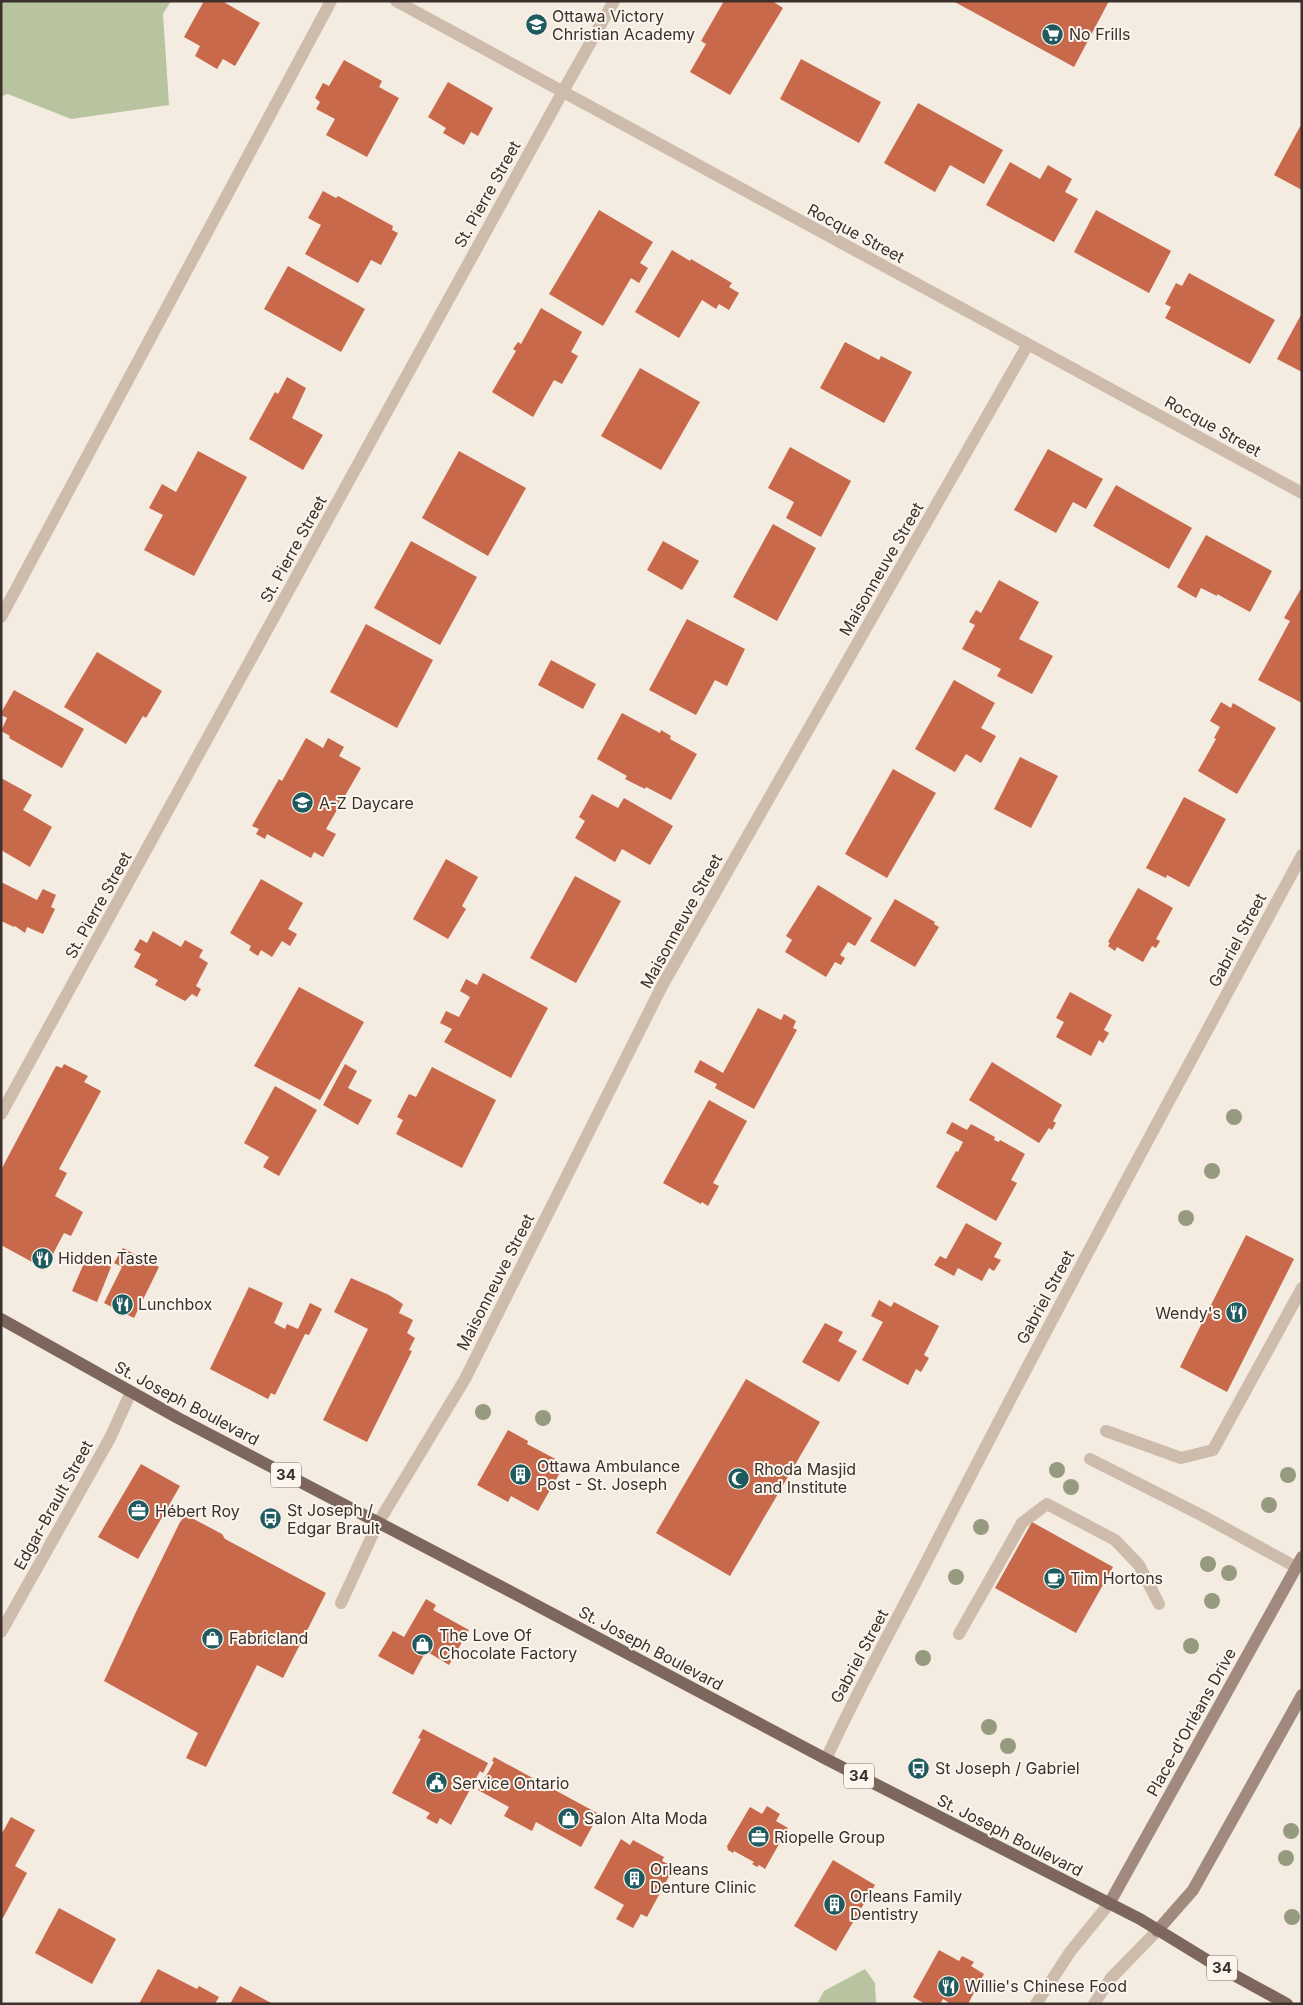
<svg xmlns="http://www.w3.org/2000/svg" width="1303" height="2005" viewBox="0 0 1303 2005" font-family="Inter,sans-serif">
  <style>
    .green { fill: #b8c4a0 }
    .building { fill: #c8694b }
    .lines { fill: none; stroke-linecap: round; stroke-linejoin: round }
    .service { stroke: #cdbbac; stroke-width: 12 }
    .minor { stroke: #cdbbac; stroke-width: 12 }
    .secondary { stroke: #a18a7d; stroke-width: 12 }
    .primary { stroke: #7d675c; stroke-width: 12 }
    .tree { fill: #969b7f }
    .labels { text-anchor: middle; stroke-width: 4; stroke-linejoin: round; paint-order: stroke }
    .shield { fill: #fbf5ee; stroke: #756b66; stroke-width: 1 }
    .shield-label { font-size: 15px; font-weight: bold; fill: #3b302b }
    .poi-label { font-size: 16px; fill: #3b302b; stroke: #fbf5ee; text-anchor: start }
    .street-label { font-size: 16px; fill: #3b302b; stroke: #fbf5ee }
  </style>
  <rect width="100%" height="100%" fill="#f4ebe1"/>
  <path class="green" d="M1,1h170l-8,13 6,91 -98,14 -63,-25 -7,2z
    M865,1969l10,14 1,21h-59l7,-13z"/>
  <path class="building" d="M204,1h18l38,22 -25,43 -12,-7 -6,10 -22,-13 5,-10 -16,-9z
    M724,1h48l11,7 -53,87 -40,-23 16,-28 -5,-3z
    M953,1h156l-35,66z
    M801,59l80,43 -22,41 -79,-44z
    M344,60l38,21 -3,6 20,11 -32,59 -41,-22 9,-16 -19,-10 4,-7 -5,-4 8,-15 6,3z
    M448,82l45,26 -15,28 -7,-4 -7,13 -21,-12 3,-5 -18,-11z
    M918,103l85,47 -19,34 -34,-19 -15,27 -51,-29z
    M1302,123v67l-28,-15z
    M1010,162l30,17 8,-14 24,14 -7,13 13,7 -24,43 -68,-37z
    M323,191l13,7 2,-2 55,30 -1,4 6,3 -17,32 -10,-5 -13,23 -53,-29 16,-29 -13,-7z
    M599,210l54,32 -13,21 8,5 -9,15 -8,-5 -28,48 -54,-32z
    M1096,210l75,41 -22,42 -75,-41z
    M672,250l18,11 1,-2 41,24 -3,4 10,6 -10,17 -10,-6 -3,5 -14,-9 -23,38 -44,-26z
    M288,266l77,43 -24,43 -77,-43z
    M1189,273l86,47 -25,44 -85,-46 6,-11 -6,-3 11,-21 6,3z
    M541,308l41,24 -11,20 7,4 -16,28 -8,-4 -21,37 -41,-25 24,-41 -3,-2 5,-7 3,2z
    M1302,313v59l-25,-13z
    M845,342l34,18 2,-4 31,16 -28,51 -64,-35z
    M640,368l60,34 -39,68 -60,-34z
    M287,377l19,11 -14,30 31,17 -20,35 -54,-31 26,-47 3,2z
    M790,447l61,34 -30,56 -35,-19 8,-16 -26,-14z
    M1048,449l55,30 -17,30 -13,-7 -17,31 -42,-23z
    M198,451l49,26 -53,99 -50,-26 19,-35 -14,-7 13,-24 14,8z
    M459,451l67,37 -38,68 -66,-38z
    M1116,485l76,43 -23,41 -76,-43z
    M773,524l43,24 -39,73 -44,-24z
    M1206,535l66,36 -22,41 -33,-18v2l-16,-8 -5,10 -19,-11z
    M411,541l66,36 -37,68 -66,-37z
    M663,541l36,20 -17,29 -35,-20z
    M999,580l40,22 -20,37 34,17 -21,38 -35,-18 4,-7 -39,-20 13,-24 -6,-3 7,-12 5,3z
    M1302,587v116l-44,-23 32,-59 -6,-3z
    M687,619l58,30 -18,37 -12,-6 -19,35 -47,-25z
    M366,624l67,36 -36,68 -67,-36z
    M97,652l65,39 -16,27 -3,-2 -17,28 -62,-37z
    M551,660l45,24 -13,25 -45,-24z
    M954,680l41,23 -14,25 15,8 -15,27 -15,-9 -11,18 -40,-23z
    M14,690l70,39 -22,39 -53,-30 1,-2 -9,-5 6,-13 -6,-3v-2z
    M1221,702l10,6 2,-5 43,25 -39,66 -39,-23 18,-32 -2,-1 6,-11 -10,-6z
    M622,713l38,20 1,-3 10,6 -1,3 27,15 -26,46 -25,-13 -1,2 -20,-10 2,-3 -30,-17z
    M306,738l17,10 5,-10 16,9 -5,9 22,12 -35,61 10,5 -13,23 -9,-5 -3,6 -44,-24 -2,5 -9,-5 3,-5 -7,-3 27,-47 3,2z
    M1020,757l38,19 -27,52 -37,-19z
    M893,769l43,24 -49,85 -42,-24z
    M1,778l31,17 -9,15 29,17 -22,40 -29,-17z
    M592,794l26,14 6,-10 49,28 -23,39 -28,-16 -7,13 -40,-24 10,-17 -6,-4z
    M1184,797l42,22 -37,68 -22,-12 -1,3 -20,-10z
    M446,859l32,18 -16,29 4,3 -18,30 -35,-20z
    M575,876l46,25 -45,82 -46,-25z
    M261,879l42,24 -15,26 9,5 -7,12 -8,-5 -10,16 -11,-7 -3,6 -9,-6 2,-4 -21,-13z
    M1,882l36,18 6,-11 13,6 -5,12 4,2 -12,25 -16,-7 -2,6 -10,-7 -1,1 -13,-6z
    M818,885l54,33 -17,28 -7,-4 -8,13 5,3 -4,7 -6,-3 -9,15 -41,-25 7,-12 -6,-4z
    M1138,888l35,20 -17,31 4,2 -4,7 -4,-2 -9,16 -26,-15 -2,4 -7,-5 2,-3 -2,-1z
    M895,899l40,23 -1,2 5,3 -24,40 -45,-26z
    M153,931l28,16 4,-7 18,10 -4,7 9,6 -12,23 5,3 -4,8 -5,-3 -7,7 -30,-16 3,-5 -24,-13 7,-13 -7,-4 6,-11 7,4z
    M483,973l65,35 -37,70 -67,-36 8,-13 -12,-6 6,-12 13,6 11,-20 -10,-6 6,-12 11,6z
    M299,987l65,35 -44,78 -66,-34z
    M1070,992l42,23 -8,15 5,3 -6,10 -4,-3 -8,16 -35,-19 8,-15 -8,-4z
    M758,1008l23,12 3,-6 12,7 -3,7 4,2 -43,79 -39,-21 2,-4 -23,-12 6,-12 23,13z
    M992,1062l70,43 -9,16 3,2 -4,7 -3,-2 -10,15 -70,-43z
    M64,1064l24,12 -4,6 17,9 -42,78 8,4 -12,23 28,16 -12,24 -7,-3 -19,36 -44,-24v-75l55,-104 6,2z
    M345,1064l12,7 -9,17 24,12 -14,25 -35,-20z
    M432,1067l64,33 -34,68 -66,-34 7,-14 -6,-3 12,-23 7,3z
    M275,1086l42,24 -38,66 -16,-9 6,-10 -25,-14z
    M709,1100l38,21 -34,62 6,3 -11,20 -6,-4 -1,2 -38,-21z
    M952,1122l15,8 4,-6 24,13 -1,3 5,2 1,-2 25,14 -14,26 6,3 -21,38 -60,-34 20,-36 2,1 5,-10 -17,-9z
    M966,1223l36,20 -8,14 7,3 -7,11 -5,-3 -7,13 -24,-13 -4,8 -20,-11 6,-9 6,3z
    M1246,1235l48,24 -67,133 -47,-25z
    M123,1248l36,19 -25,51 -30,-15 18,-36 -8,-4z
    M87,1256l24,11 -14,35 -25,-11z
    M351,1278l38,17 14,9 -4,9 14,7 -6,13 8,5 -6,12 3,1 -45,91 -44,-22 45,-91 -34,-17z
    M249,1287l34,16 -9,20 11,6 2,-5 11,5 12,-26 12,6 -13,26 -4,-1 -30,61 -4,-2 -3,6 -58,-30z
    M879,1300l12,7 3,-5 45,24 -15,29 5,3 -8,14 -5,-3 -8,16 -46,-25 21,-38 -12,-6z
    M825,1323l18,9 -5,9 19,10 -18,31 -37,-20z
    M746,1379l74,43 -90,154 -74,-43z
    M508,1430l20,11 -1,3 38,20 -27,47 -27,-15 -3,6 -31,-17z
    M141,1464l39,22 -42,73 -40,-22z
    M186,1515l36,19 3,5 101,54 -43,85 -26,-13 -51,102 -20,-9 12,-25 -94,-52 32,-69 44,-90z
    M1032,1522l81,45 -37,66 -81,-45z
    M426,1599l10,6 -3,5 36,20 -20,35 -23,-14 -13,24 -35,-19 15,-25 11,6z
    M423,1729l65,34 -5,10 -3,-2 -29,54 -11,-7 -3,6 -11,-6 4,-5 -38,-20 29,-54 -3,-1z
    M494,1757l105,57 -18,33 -45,-25 -4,9 -28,-15 5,-9 -31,-17 16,-28 -2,-1z
    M767,1806l13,8 -4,7 12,7 -23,41 -6,-4 -2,2 -5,-3 2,-2 -20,-11 -1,2 -5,-3 -1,-4 23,-39 12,7z
    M11,1817l24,13 -20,36 12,7 -24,45 -2,-1v-82z
    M621,1839l9,6 3,-5 31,17 -2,4 12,6 -27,50 -6,-3 -8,14 -17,-9 8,-14 -30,-17z
    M833,1860l42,25 -39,66 -42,-25z
    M59,1908l57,31 -24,45 -57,-31z
    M939,1950l20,11 3,-5 12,6 -3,4 13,8 -16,30h-21l1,-2 -5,-3 -3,5h-15l-12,-7z
    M158,1969l39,20 2,-3 20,11 -4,7h-76z
    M240,1986l33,18h-43z"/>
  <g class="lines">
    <path class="service" d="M1,617l330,-616
      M1106,1431l75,27 32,-8 89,-162
      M1090,1459l113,57 93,51
      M341,1603l37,-80
      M959,1634l63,-111 25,-19 68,36 24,25 20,39
      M1036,2004l34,-52 39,-48
      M1094,2004l17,-26 46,-47"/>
    <path class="minor" d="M396,1l906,492
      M1,1114l561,-1021 52,-92
      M378,1523l87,-144 197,-393 366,-642
      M1,1632l109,-194 21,-46
      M826,1759c34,-75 75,-146 112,-220 118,-230 241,-457 364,-684"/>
    <path class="secondary" d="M1109,1904l193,-347
      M1157,1931l36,-41 109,-195"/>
    <path class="primary" d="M1,1319l177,99 341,178 307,163 314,160 72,44 75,41"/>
  </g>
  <g class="tree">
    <circle cx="1234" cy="1117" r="8"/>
    <circle cx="1212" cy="1171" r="8"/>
    <circle cx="1186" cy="1218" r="8"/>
    <circle cx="483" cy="1412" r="8"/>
    <circle cx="543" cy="1418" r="8"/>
    <circle cx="1057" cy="1470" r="8"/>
    <circle cx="1288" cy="1475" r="8"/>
    <circle cx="1071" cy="1487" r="8"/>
    <circle cx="1269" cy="1505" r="8"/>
    <circle cx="981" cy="1527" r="8"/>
    <circle cx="1208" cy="1564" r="8"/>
    <circle cx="1229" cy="1573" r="8"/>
    <circle cx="956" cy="1577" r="8"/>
    <circle cx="1212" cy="1601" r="8"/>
    <circle cx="1191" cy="1646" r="8"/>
    <circle cx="923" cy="1658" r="8"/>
    <circle cx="989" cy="1727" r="8"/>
    <circle cx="1008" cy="1746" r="8"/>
    <circle cx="1291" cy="1831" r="8"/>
    <circle cx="1286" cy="1858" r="8"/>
    <circle cx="1292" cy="1917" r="8"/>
  </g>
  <defs>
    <symbol id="school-disc" viewBox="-11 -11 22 22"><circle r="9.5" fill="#1f5a5e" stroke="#fbf5ee"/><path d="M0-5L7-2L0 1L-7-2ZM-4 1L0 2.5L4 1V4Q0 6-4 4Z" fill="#fff"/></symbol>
    <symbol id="supermarket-disc" viewBox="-11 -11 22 22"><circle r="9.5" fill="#1f5a5e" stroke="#fbf5ee"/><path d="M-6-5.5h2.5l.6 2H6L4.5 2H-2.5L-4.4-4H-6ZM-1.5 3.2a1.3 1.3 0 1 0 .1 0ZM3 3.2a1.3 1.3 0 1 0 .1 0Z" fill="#fff"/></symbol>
    <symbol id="restaurant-disc" viewBox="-11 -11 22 22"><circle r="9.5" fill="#1f5a5e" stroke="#fbf5ee"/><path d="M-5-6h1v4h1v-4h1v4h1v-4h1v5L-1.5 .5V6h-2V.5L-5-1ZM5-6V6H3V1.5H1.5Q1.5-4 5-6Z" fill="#fff"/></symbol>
    <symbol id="building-disc" viewBox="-11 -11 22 22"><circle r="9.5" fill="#1f5a5e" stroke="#fbf5ee"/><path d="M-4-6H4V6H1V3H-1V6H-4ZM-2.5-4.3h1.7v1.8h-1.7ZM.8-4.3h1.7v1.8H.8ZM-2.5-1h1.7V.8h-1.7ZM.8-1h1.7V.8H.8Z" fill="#fff"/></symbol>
    <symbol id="mosque-disc" viewBox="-11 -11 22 22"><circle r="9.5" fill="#1f5a5e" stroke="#fbf5ee"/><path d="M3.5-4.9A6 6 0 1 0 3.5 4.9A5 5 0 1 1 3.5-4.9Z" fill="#fff"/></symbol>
    <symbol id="office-disc" viewBox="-11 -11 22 22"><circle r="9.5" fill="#1f5a5e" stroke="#fbf5ee"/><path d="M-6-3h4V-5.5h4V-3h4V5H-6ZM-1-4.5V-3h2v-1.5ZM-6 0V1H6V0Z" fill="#fff"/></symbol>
    <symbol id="bus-disc" viewBox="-11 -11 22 22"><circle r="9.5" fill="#1f5a5e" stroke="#fbf5ee"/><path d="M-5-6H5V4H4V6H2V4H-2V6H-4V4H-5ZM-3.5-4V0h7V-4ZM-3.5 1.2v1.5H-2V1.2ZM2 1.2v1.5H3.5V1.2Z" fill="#fff"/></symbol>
    <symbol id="cafe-disc" viewBox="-11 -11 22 22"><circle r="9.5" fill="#1f5a5e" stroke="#fbf5ee"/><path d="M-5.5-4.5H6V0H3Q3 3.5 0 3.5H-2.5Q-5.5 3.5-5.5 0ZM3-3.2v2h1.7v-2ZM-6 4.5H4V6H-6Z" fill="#fff"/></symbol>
    <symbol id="shop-disc" viewBox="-11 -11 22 22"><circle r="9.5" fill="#1f5a5e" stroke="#fbf5ee"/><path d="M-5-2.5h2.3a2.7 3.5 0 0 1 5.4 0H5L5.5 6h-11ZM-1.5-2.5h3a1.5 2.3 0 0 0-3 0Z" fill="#fff"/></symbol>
    <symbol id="civic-disc" viewBox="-11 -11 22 22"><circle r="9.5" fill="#1f5a5e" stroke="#fbf5ee"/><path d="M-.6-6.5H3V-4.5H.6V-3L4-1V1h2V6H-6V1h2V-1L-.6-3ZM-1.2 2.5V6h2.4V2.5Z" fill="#fff"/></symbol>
  </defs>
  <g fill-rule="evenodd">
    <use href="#school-disc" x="524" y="12" width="25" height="25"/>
    <use href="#supermarket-disc" x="1040" y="22" width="25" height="25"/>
    <use href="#school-disc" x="290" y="790" width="25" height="25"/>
    <use href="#restaurant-disc" x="30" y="1246" width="25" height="25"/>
    <use href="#restaurant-disc" x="110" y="1292" width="25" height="25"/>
    <use href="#restaurant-disc" x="1224" y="1300" width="25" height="25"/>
    <use href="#building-disc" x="508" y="1462" width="25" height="25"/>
    <use href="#mosque-disc" x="726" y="1466" width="25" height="25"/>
    <use href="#office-disc" x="126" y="1498" width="25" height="25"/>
    <use href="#bus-disc" x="258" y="1506" width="25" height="25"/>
    <use href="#cafe-disc" x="1042" y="1566" width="25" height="25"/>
    <use href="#shop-disc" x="200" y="1626" width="25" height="25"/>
    <use href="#shop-disc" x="410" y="1632" width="25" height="25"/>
    <use href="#bus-disc" x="906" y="1756" width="25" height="25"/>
    <use href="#civic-disc" x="424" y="1770" width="25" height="25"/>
    <use href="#shop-disc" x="556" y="1806" width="25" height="25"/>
    <use href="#office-disc" x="746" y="1824" width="25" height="25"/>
    <use href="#building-disc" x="622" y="1866" width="25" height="25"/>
    <use href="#building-disc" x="822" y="1892" width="25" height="25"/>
    <use href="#restaurant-disc" x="936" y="1974" width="25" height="25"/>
  </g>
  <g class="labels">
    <g class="shield">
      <rect x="271" y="1462.5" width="30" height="25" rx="4"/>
      <rect x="844" y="1763.5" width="30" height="25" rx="4"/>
      <rect x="1207" y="1955.5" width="30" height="25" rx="4"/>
    </g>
    <g class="shield-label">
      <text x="286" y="1480">34</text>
      <text x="859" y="1781">34</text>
      <text x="1222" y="1973">34</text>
    </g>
    <g class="poi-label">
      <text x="552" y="22">Ottawa Victory<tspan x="552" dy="18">Christian Academy</tspan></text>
      <text x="1069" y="40">No Frills</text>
      <text x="319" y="809">A-Z Daycare</text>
      <text x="58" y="1264">Hidden Taste</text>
      <text x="138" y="1310">Lunchbox</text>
      <text x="1221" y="1319" text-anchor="end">Wendy's</text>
      <text x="537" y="1472">Ottawa Ambulance<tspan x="537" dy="18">Post - St. Joseph</tspan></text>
      <text x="754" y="1475">Rhoda Masjid<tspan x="754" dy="18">and Institute</tspan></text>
      <text x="287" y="1516">St Joseph /<tspan x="287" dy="18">Edgar Brault</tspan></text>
      <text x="155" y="1517">Hébert Roy</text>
      <text x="1070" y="1584">Tim Hortons</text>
      <text x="439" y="1641">The Love Of<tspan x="439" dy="18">Chocolate Factory</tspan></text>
      <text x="229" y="1644">Fabricland</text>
      <text x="935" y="1774">St Joseph / Gabriel</text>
      <text x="452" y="1789">Service Ontario</text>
      <text x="584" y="1824">Salon Alta Moda</text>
      <text x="774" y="1843">Riopelle Group</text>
      <text x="650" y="1875">Orleans<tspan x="650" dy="18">Denture Clinic</tspan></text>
      <text x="850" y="1902">Orleans Family<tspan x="850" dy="18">Dentistry</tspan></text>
      <text x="965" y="1992">Willie's Chinese Food</text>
    </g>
    <g class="street-label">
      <text transform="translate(487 194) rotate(-61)" y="6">St. Pierre Street</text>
      <text transform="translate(856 233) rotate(28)" y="6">Rocque Street</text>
      <text transform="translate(1213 426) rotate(29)" y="6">Rocque Street</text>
      <text transform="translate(293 549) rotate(-61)" y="6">St. Pierre Street</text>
      <text transform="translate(881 569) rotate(-60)" y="6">Maisonneuve Street</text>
      <text transform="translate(98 905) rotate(-61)" y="6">St. Pierre Street</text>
      <text transform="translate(681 921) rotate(-61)" y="6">Maisonneuve Street</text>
      <text transform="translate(1237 940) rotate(-62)" y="6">Gabriel Street</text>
      <text transform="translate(495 1282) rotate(-63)" y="6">Maisonneuve Street</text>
      <text transform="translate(1045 1297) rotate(-62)" y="6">Gabriel Street</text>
      <text transform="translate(187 1403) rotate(28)" y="6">St. Joseph Boulevard</text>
      <text transform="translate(53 1505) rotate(-61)" y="6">Edgar-Brault Street</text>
      <text transform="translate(651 1648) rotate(28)" y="6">St. Joseph Boulevard</text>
      <text transform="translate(859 1656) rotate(-62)" y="6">Gabriel Street</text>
      <text transform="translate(1191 1722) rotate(-61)" y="6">Place-d'Orléans Drive</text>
      <text transform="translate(1010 1835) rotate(27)" y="6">St. Joseph Boulevard</text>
    </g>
  </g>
  <rect width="1303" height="2005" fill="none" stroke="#3b302b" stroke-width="5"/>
</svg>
